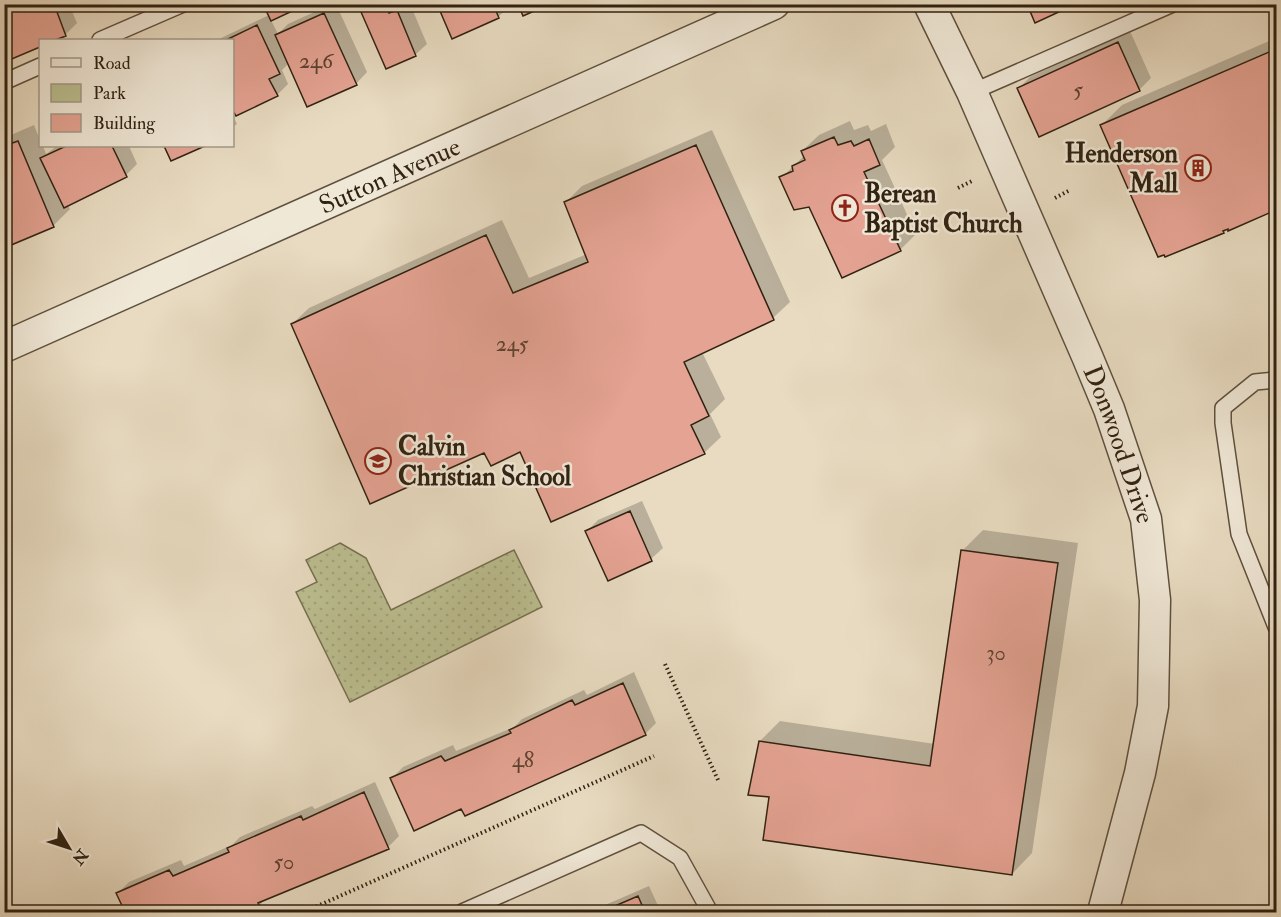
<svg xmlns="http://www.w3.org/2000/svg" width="1281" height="917" viewBox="0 0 1281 917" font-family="'IM FELL Double Pica',serif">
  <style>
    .green { fill: url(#green-dots); stroke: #767051; stroke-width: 1.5 }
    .shadow { fill: #0003 }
    .building { fill: #e5a393; stroke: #302212; stroke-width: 1.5 }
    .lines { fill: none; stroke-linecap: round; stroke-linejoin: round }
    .lane-casing { stroke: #5e503e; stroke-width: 18 }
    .street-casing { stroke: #5e503e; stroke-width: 33 }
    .path { stroke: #302212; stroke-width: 4; stroke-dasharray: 1.5 3; stroke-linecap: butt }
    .lane { stroke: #f0e8d7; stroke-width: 15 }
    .street { stroke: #f0e8d7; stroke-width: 30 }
    .labels { text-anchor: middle; stroke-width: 5; stroke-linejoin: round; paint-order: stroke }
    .number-label { font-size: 22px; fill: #5d4232 }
    .poi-label { font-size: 26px; font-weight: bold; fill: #302212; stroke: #f0e8d7; text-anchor: start }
    .street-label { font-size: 26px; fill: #302212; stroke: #f0e8d7 }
  </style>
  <defs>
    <pattern id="green-dots" width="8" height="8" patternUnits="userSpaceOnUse" patternTransform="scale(1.5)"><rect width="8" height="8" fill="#bbbe90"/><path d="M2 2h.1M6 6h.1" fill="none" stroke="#a1a37b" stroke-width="1.8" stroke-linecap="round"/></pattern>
  </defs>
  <rect width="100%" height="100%" fill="#e8dbc1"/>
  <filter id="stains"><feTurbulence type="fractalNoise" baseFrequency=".00333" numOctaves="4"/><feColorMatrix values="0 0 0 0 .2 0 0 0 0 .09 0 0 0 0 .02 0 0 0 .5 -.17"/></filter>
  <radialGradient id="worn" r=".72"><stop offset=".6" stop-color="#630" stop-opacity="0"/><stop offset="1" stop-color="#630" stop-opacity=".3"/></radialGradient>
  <path class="green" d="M340,543l26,15 25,52 123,-60 28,57 -192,95 -54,-110 21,-10 -11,-22z"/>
  <path class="shadow" d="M15,4h54l8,19 -11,11 -15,6h-11v5l-32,14 -4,-8v-42z
    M265,4h36l-30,16 7,14 10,-10 44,-20h4l31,68 -11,12 -67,-21 -7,7 6,14 -11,11 -45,-55h-15l52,-25z
    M371,4h39l17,40 -12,11 -52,-42z
    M439,4h70l1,2 -12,11z
    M1130,31l21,47 -12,12 -120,-2 11,-11z
    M1276,38v171l-47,20v-2l-5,5 -58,23 -64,-130 20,-20z
    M232,114l5,10 -5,4z
    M850,121l4,9 14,-5 3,6 15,-7 9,23 -13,13 34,74 -16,16 -91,-45 -28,-27 24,-23 -3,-4 17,-16z
    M34,125l6,15v6h3l3,8 11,-8h72l8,18 -11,11 -59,29 3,5 -17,17 -49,20v-108z
    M712,130l78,172 -17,16 -71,34 23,47 -15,15 11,23 -17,16 -183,-3 -37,1 -192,-127 17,-16 193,-88 27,58 58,-24 -21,-52 16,-16z
    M642,501l21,47 -12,11 -64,-28 11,-11z
    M983,530l95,13 -46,310 -20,21 -241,-78 -11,-55 20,-20 155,23 27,-193z
    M634,672l22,51 -11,11 -183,73 -70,-29 11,-11 50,-22 3,6 58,-24 8,-8 62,-29 3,5z
    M375,782l24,54 -11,11 -122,51 -7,8 -16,6h-116l-9,-19 11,-11 52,-22 3,6 48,-21 8,-8 72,-31 3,3z
    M649,886l12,26h-72z"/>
  <path class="building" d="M28,4h26l12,32 -11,4h-15v7l-33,14 -3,-6v-41z
    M263,4h36l2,3 -30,14z
    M379,4h6l4,9 8,-3 19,46 -30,13 -25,-57z
    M437,4h56l6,14 -47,21z
    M518,4h32l-27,12z
    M1027,4h49l-41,19z
    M324,13l33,72 -50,22 -32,-72z
    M257,25l23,49 -11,5 9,17 -42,20 -4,-7v-69h-6z
    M1118,42l22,49 -101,46 -22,-49z
    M1276,49v161l-48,21v-2l-5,2 1,2 -59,24 -1,-2 -6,2 -58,-132z
    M834,137l4,8 13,-4 3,5 15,-7 11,26 -16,7 37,79 -59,27 -33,-71 -15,3 -15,-33 14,-6 -1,-5 13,-6 -4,-9z
    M18,141l36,86 -50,21v-102z
    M696,145l78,175 -90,42 25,54 -18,9 14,29 -154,68 -31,-70 -29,14 -7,-13 -114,51 -79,-180 195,-89 27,58 75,-31 -24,-60z
    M66,146h46l15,31 -63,31 -24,-50z
    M164,146h41l-34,15z
    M630,511l22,50 -44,20 -23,-50z
    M961,550l97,13 -46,312 -249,-35 6,-43 -21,-2 11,-54 171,25z
    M1276,569v20l-6,-18z
    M623,683l23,52 -181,81 -4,-7 -47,22 -24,-53 51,-22 4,5 66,-28 -2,-3 63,-30 3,5z
    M364,792l25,57 -131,54 2,4 -13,5h-122l-9,-19 53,-23 4,6 56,-24 -2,-4 74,-32 2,4z
    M638,896l7,16h-44z"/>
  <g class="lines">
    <defs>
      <path id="lane" d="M100,40l83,-36
        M4,82l36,-16
        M972,92l201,-88
        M1276,380l-21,2 -32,26v15l16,111 37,93
        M462,912l179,-79 39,25 30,54"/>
      <g id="street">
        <path id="s1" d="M929,4l43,88 115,264 22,53 37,110 9,81 -2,106 -13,67 -37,139"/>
        <path id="s2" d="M4,347l770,-343"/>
      </g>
    </defs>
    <use href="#lane" class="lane-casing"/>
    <use href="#street" class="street-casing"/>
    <path class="path" d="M958,188l14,-7
      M1055,198l15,-8
      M665,664l53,116
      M304,912l350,-156"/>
    <use href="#lane" class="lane"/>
    <use href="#street" class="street"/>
  </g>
  <defs>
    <symbol id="building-ring" viewBox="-11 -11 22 22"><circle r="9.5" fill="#f0e8d7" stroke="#8f2418" stroke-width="1.5"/><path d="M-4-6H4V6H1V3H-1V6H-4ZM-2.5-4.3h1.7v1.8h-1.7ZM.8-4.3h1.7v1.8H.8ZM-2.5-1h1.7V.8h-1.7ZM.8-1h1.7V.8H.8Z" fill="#8f2418"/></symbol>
    <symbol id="church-ring" viewBox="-11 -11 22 22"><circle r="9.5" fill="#f0e8d7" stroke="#8f2418" stroke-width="1.5"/><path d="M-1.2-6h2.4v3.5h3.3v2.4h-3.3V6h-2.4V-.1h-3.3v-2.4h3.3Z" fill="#8f2418"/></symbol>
    <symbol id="school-ring" viewBox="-11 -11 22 22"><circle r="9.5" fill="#f0e8d7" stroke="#8f2418" stroke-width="1.5"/><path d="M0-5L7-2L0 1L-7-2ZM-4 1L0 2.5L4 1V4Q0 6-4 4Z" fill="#8f2418"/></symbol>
  </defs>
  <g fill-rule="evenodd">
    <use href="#building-ring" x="1183" y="153" width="30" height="30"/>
    <use href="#church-ring" x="830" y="193" width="30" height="30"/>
    <use href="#school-ring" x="363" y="446" width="30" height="30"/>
  </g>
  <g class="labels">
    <g class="number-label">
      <text x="316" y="68">246</text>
      <text x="1078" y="97">5</text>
      <text x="512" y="351">245</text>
      <text x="996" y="660">30</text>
      <text x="523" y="767">48</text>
      <text x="284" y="869">50</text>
    </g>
    <g class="poi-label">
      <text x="1178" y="162" text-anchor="end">Henderson<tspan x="1178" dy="30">Mall</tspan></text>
      <text x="864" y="202">Berean<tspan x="864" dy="30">Baptist Church</tspan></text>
      <text x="398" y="455">Calvin<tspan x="398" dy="30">Christian School</tspan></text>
    </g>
    <g class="street-label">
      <text dy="9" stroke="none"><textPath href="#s2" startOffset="422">Sutton Avenue</textPath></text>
      <text dy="9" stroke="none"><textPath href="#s1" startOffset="480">Donwood Drive</textPath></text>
    </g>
  </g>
  <rect width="1281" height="917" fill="none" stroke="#e8dbc1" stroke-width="24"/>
  <rect x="6" y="6" width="1269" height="905" fill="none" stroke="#302212" stroke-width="3"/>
  <rect x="12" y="12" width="1257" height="893" fill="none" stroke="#302212" stroke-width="1.5"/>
  <rect x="39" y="39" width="195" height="108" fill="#f0e8d7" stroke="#a39988" stroke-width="1.5"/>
  <rect x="51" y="58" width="30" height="9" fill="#f0e8d7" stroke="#a39988" stroke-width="1.5"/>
  <text x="93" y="69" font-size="18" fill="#302212">Road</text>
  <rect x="51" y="84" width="30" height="18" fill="#bbbe90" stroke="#a39988" stroke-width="1.5"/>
  <text x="93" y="99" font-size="18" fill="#302212">Park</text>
  <rect x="51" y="114" width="30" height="18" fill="#e5a393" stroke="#a39988" stroke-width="1.5"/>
  <text x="93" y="129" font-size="18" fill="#302212">Building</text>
  <g transform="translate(69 848) rotate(129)" stroke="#f0e8d7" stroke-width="4.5" paint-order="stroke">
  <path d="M0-4.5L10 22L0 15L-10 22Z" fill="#302212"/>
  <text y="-9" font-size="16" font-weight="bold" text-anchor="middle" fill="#302212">N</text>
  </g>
  <rect width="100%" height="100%" filter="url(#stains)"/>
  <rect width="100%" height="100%" fill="url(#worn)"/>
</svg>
